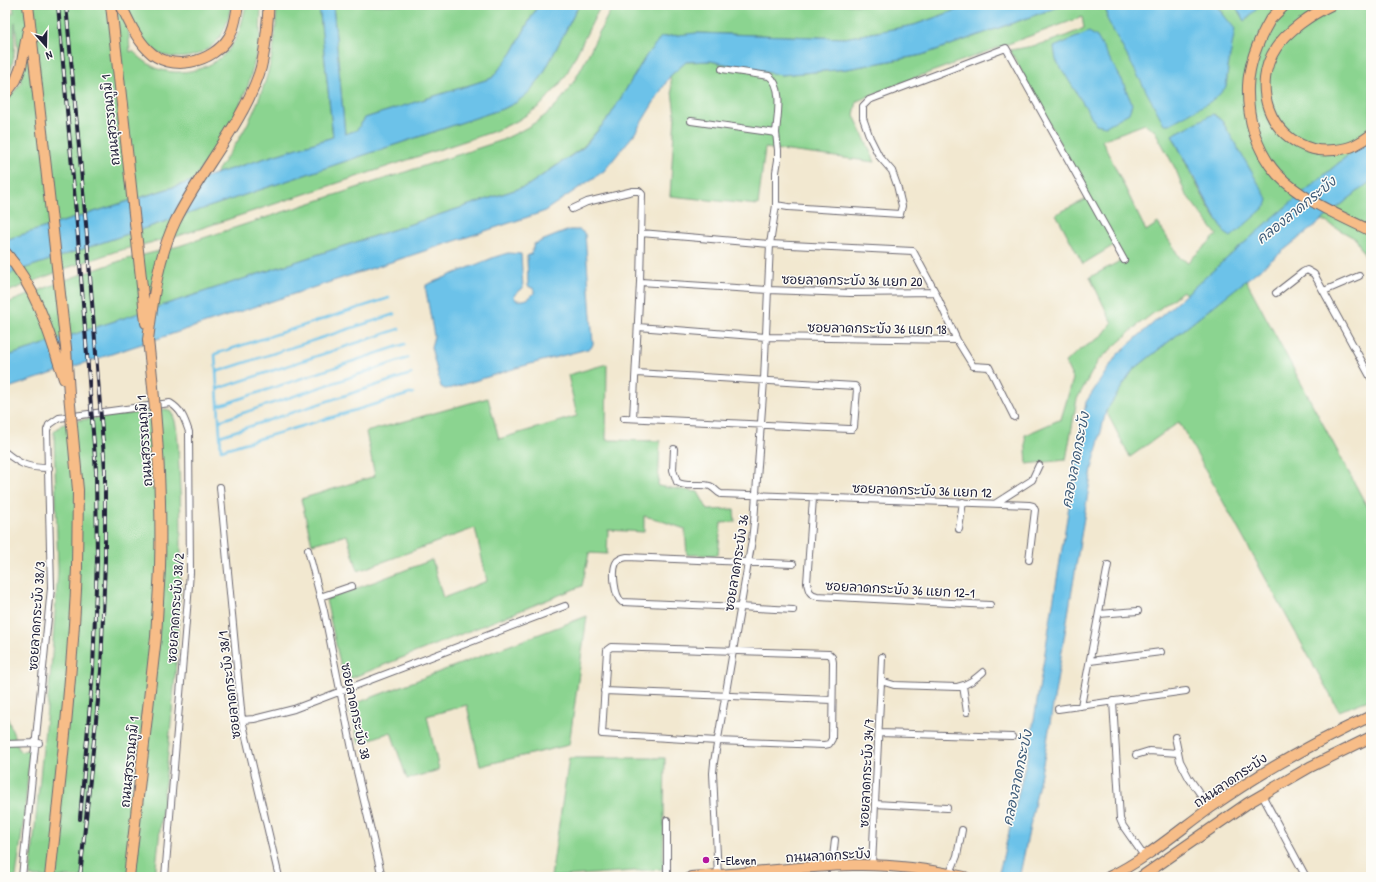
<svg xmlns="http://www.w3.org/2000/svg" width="1376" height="882" viewBox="0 0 1376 882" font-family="'Patrick Hand','Playpen Sans Thai',sans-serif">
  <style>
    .green { fill: #8bd490; stroke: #567b66; fill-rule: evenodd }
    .water { fill: #6cc2e9; stroke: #477292 }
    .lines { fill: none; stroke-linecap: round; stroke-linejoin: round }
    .stream { stroke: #6cc2e9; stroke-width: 2.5 }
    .minor-casing { stroke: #6b676f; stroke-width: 8 }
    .primary-casing { stroke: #6b676f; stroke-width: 12 }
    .trunk-casing { stroke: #6b676f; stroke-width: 12 }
    .minor { stroke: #fff; stroke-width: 6 }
    .primary { stroke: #f7bd88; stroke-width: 10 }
    .trunk { stroke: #f7bd88; stroke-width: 10 }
    .rail-casing { stroke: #22223b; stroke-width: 4 }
    .rail { stroke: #fdfcf7; stroke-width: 2.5; stroke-dasharray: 8; stroke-linecap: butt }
    .trunk-bridge-casing { stroke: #6b676f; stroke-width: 12; stroke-linecap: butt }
    .trunk-bridge { stroke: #f7bd88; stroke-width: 10 }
    .poi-dot { fill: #b5179e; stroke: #fdfcf7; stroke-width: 1.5 }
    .labels { text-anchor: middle; stroke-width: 3; stroke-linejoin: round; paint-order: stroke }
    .street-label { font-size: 13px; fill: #22223b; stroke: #fdfcf7 }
    .poi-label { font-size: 13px; fill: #22223b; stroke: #fdfcf7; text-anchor: start }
    .water-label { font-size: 14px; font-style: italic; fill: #3c5a78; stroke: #fdfcf7 }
  </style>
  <rect width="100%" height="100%" fill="#fdfcf7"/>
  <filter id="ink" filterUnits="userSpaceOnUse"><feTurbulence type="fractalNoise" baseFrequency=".025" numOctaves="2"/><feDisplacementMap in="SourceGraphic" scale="8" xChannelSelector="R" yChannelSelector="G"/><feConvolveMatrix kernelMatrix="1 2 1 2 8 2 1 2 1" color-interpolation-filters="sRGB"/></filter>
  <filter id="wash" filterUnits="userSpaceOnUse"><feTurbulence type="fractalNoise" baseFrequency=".012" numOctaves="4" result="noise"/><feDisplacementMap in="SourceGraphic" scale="16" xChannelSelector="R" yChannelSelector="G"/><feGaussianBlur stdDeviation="0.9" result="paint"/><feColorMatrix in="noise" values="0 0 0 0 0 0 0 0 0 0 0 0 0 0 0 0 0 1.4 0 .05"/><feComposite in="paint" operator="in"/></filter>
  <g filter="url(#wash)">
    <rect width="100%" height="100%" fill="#f2e8d0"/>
    <path class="green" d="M13,5h218c-2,10 -4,21 -9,29 -14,24 -50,32 -72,13 -13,-10 -17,-27 -23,-41l3,46 3,-1c7,7 16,14 25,18 28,9 63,-2 77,-29 6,-11 8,-23 11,-35h15l-1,36 -12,45 -14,32 -17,28 -25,35 -187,59v-137l16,-20 -6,-61c-2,21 3,38 -10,58v-66l9,-1z
      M276,5h43l14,132 -118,37c11,-16 23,-32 32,-49 19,-37 31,-78 29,-120z
      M333,5h205l-26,48 -20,25 -127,40 -8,12 -12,4z
      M579,5h22l-35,70 -7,10 -19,21 -23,15 -22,10 -317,105 -61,15 -50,17 -62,25v-18l500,-167 12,-6 11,-9 14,-17z
      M614,5h357l-57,20 -69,13 -149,-5 -50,23 -36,60 -27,31 -56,39 -522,171v-53l66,-26 49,-17 59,-15 321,-105c17,-8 34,-16 48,-28 32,-28 44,-73 66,-108z
      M1064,5h44l-2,1 120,81 2,-19 -5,-56 -5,-4 -1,-3h18l9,16 17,-16h110v131l-96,80 -89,79 -3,-4 -44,33 -41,37 -21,38 -11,61 -39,4 -2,-29 36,-16 12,-40 -8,-17 15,-12 22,-14 10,-13 -22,-46 32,-17 -8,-15 -31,19 -27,-50 33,-16 -79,-148c28,-4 48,-10 74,-22l-2,-11 -181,66 -44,18 -3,14 21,47 -110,-14 -7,57 -88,-9 5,-81 -5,-39 16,-14 24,-1 71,14 66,-6 75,-14zM1214,114l8,7 45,79 -36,36c-17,-10 -48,-80 -59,-101zM1145,124l10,7 21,39 9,23 32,42 -29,27 -8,-4 -22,-35 -12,8 -44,-91z
      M1371,181v87l-15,-29 -34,-19z
      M1246,280l125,234v185l-32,12 -160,-289 -49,35 -24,-46 27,-41z
      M607,364l-1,76 54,1 -2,45 40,6 10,18 26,-1 1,13 -14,1 -3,32h-31l-2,-26 -29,-10 -12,-3v16l-36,-2 -1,24 -18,-1 -7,33 -238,95 -18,-81 106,-40 11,38 44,-17 -12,-53 -117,43 -11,-36 -35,9 -11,-45 74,-23 -9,-44 122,-34 11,41 78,-23 -9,-41z
      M167,409c2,2 5,3 6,6 6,15 5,38 6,54 8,135 -10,273 -24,408h-125l21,-208 7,-99 -4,-138 7,-7 19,-5z
      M587,616l-18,129 -89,21 -13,-61 -40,11 12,54 -32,9 -16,-47 -32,11 -10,-37z
      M5,711l15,41 10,-3 -5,61 -9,67h-11z
      M569,758h96l-2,111 -112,8z"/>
    <path class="water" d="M319,5h14l12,129 12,-4 8,-12 127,-40 20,-25 26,-48h41l-37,71 -14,17 -11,9 -12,6 -500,167v-35l328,-103z
      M971,5h93l-142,50 -75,14 -66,6 -71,-14 -24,1 -16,14 -35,57 -31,38 -61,41 -538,177v-32l522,-171 57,-39 26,-31 36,-60 15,-19 35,-4 149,5 69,-13z
      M1108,5h109l1,3 17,21 -7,39 -2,19 -11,12 -45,25h-6l-57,-105 -1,-13z
      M1235,5h26l-17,16z
      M1089,32l8,5 25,43 10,24 -3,9 -23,13 -10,-2 -40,-64 -2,-13 16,-7z
      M1213,114l9,7 46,79 -2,6 -35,31 -6,-4 -18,-31 -35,-67z
      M1371,136v45l-238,189 -27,41 -14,58 -47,285 -25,120 -2,3h-20l31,-127 57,-348 31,-47 158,-139z
      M569,230h11l5,4 8,110 -2,4 -68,18 -71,22 -7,1 -4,-2 -10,-40 3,-11 -8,-45v-6l69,-28 13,-4 13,1 2,34 -5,3 -4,5 2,4c9,1 13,-1 18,-7v-4l-6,-3 -1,-30 4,-2 3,-10z"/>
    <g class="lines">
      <path class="stream" d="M389,298l-174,56 6,96 192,-57
        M216,372l179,-58
        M217,389l182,-60
        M218,406l187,-62
        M219,421l189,-63
        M220,436l191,-62"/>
    </g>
  </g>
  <g filter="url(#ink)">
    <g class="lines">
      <defs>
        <path id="minor" d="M722,69l47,7c15,10 8,42 7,57
          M691,121l85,12 2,17v10l-2,12v33l-6,39 -6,136 -10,142 -2,18 -38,222 -1,11 5,103
          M776,205l12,2 112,7 2,-8 -5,-21 -5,-14 -13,-15 -9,-18 -7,-20v-12l6,-6 137,-52 118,212
          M572,209l15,-7 46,-11h6l3,3 -2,88 -7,136
          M641,233l129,11 143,7 22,41 22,48
          M640,282l128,8 83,3 84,-1
          M1324,291l35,-15
          M1276,293l27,-21 4,-2 7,4 57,104
          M638,327l128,10 191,3 16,26 16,1 25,50
          M624,418l225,11h3l2,-2 3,-38 -2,-3 -219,-13
          M674,449l-1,21 4,12c9,6 23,1 33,4 5,2 6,6 11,8l308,11 4,1 2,4 -6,50
          M5,452c16,13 23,16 44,16
          M220,487l22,233 37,157
          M813,498l-6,85c2,8 2,11 10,13l173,9
          M996,503l36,-23 7,-15
          M959,529l4,-27
          M308,550l16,61 30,148 28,118
          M320,597l32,-11
          M793,610l-53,-3 -118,-5c-8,-6 -10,-31 -6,-39 2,-4 6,-5 11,-6l166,7
          M1099,614l39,-3
          M611,647l218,7 3,3 1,5 -1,77 -3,5 -5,1 -107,-4 -115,-7 5,-84z
          M1090,661l71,-9
          M881,681l1,-24
          M963,686l4,26
          M604,691l228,9
          M1113,701l7,118 3,7 21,30
          M1081,706l27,-141
          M1058,709l128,-18
          M242,720l12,-1 40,-10 271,-103
          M879,733l133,4
          M1175,737l5,24 9,17 21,30
          M5,744l34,-1
          M1136,755l13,-4 29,2
          M1262,795l44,82
          M875,804l72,4
          M667,820v57
          M872,865l9,-184 13,4 63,2c11,-2 18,-8 26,-15
          M832,866l3,-26
          M950,873l7,-17 5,-26
          M22,877l29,-289 -4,-158 2,-5 10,-7 111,-15c12,7 15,17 19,29l1,141 -25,304"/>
        <path id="primary" d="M1285,5c-5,5 -11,10 -15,15 -11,19 -21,44 -22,66 -1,31 8,65 29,88 26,27 62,41 94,57
          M1331,5c-19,9 -44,26 -55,43 -25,38 -7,90 37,101 11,3 32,1 42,-4 6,-3 11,-6 16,-10
          M691,877c54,-3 108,-11 162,-12 38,-1 75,4 112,12
          M1109,877c37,-18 68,-45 101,-69 51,-36 105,-66 161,-92
          M1141,877l107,-74 62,-36 61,-30"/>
        <path id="trunk" d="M28,5l38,343 3,46
          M111,5l35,318
          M121,5c7,15 15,33 27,45 22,23 65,13 81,-13 6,-9 7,-21 9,-32
          M5,95l11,-15 5,-13 7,-37
          M5,252c31,35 45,83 59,127
          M148,340c5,-40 9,-80 27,-118 25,-51 65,-94 84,-148 5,-14 6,-30 8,-45 0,-8 2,-16 1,-24
          M50,877c11,-103 23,-206 27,-310
          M129,877l27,-240 4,-69"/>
      </defs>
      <use href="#minor" class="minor-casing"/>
      <use href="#primary" class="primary-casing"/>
      <use href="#trunk" class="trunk-casing"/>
      <use href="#minor" class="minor"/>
      <use href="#primary" class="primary"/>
      <use href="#trunk" class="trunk"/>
      <defs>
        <path id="rail" d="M58,5l19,220 19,246 1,88 -4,111 -13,149
          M66,5l20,219 19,246v90l-4,111 -21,206"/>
      </defs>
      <use href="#rail" class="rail-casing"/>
      <use href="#rail" class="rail"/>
      <defs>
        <path id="trunk-bridge" d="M148,340c9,76 14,152 12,228
          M69,394l9,96 -1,77"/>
      </defs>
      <use href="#trunk-bridge" class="trunk-bridge-casing"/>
      <use href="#trunk-bridge" class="trunk-bridge"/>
    </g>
  </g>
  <circle class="poi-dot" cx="706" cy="860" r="4"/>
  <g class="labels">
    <g class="street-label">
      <text transform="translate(110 120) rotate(-96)" y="5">ถนนสุวรรณภูมิ 1</text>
      <text transform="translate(852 280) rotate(1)" y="5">ซอยลาดกระบัง 36 แยก 20</text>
      <text transform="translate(877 328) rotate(1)" y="5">ซอยลาดกระบัง 36 แยก 18</text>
      <text transform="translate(144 441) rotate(-94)" y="5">ถนนสุวรรณภูมิ 1</text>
      <text transform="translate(922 490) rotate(2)" y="5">ซอยลาดกระบัง 36 แยก 12</text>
      <text transform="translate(736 563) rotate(-81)" y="5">ซอยลาดกระบัง 36</text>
      <text transform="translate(900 589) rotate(3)" y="5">ซอยลาดกระบัง 36 แยก 12-1</text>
      <text transform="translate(175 608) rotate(-86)" y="5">ซอยลาดกระบัง 38/2</text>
      <text transform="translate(36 616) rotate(-86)" y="5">ซอยลาดกระบัง 38/3</text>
      <text transform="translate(229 685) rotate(-97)" y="5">ซอยลาดกระบัง 38/1</text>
      <text transform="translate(356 711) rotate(78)" y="5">ซอยลาดกระบัง 38</text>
      <text transform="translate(129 762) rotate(-84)" y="5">ถนนสุวรรณภูมิ 1</text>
      <text transform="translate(866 773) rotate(-87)" y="5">ซอยลาดกระบัง 34/7</text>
      <text transform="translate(1230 780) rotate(-34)" y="5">ถนนลาดกระบัง</text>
      <text transform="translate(828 855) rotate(-3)" y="5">ถนนลาดกระบัง</text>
    </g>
    <g class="poi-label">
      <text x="714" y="865">7-Eleven</text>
    </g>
    <g class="water-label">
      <text transform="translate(1296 210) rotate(-39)" y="5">คลองลาดกระบัง</text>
      <text transform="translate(1075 460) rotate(-79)" y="5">คลองลาดกระบัง</text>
      <text transform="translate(1017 778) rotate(-78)" y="5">คลองลาดกระบัง</text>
    </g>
  </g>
  <rect width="1376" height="882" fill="none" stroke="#fdfcf7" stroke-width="20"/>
  <g transform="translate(46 46) rotate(160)" stroke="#fdfcf7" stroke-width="3" paint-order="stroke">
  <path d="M0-3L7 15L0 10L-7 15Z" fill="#22223b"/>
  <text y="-6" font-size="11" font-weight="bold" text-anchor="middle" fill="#22223b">N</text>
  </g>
</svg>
